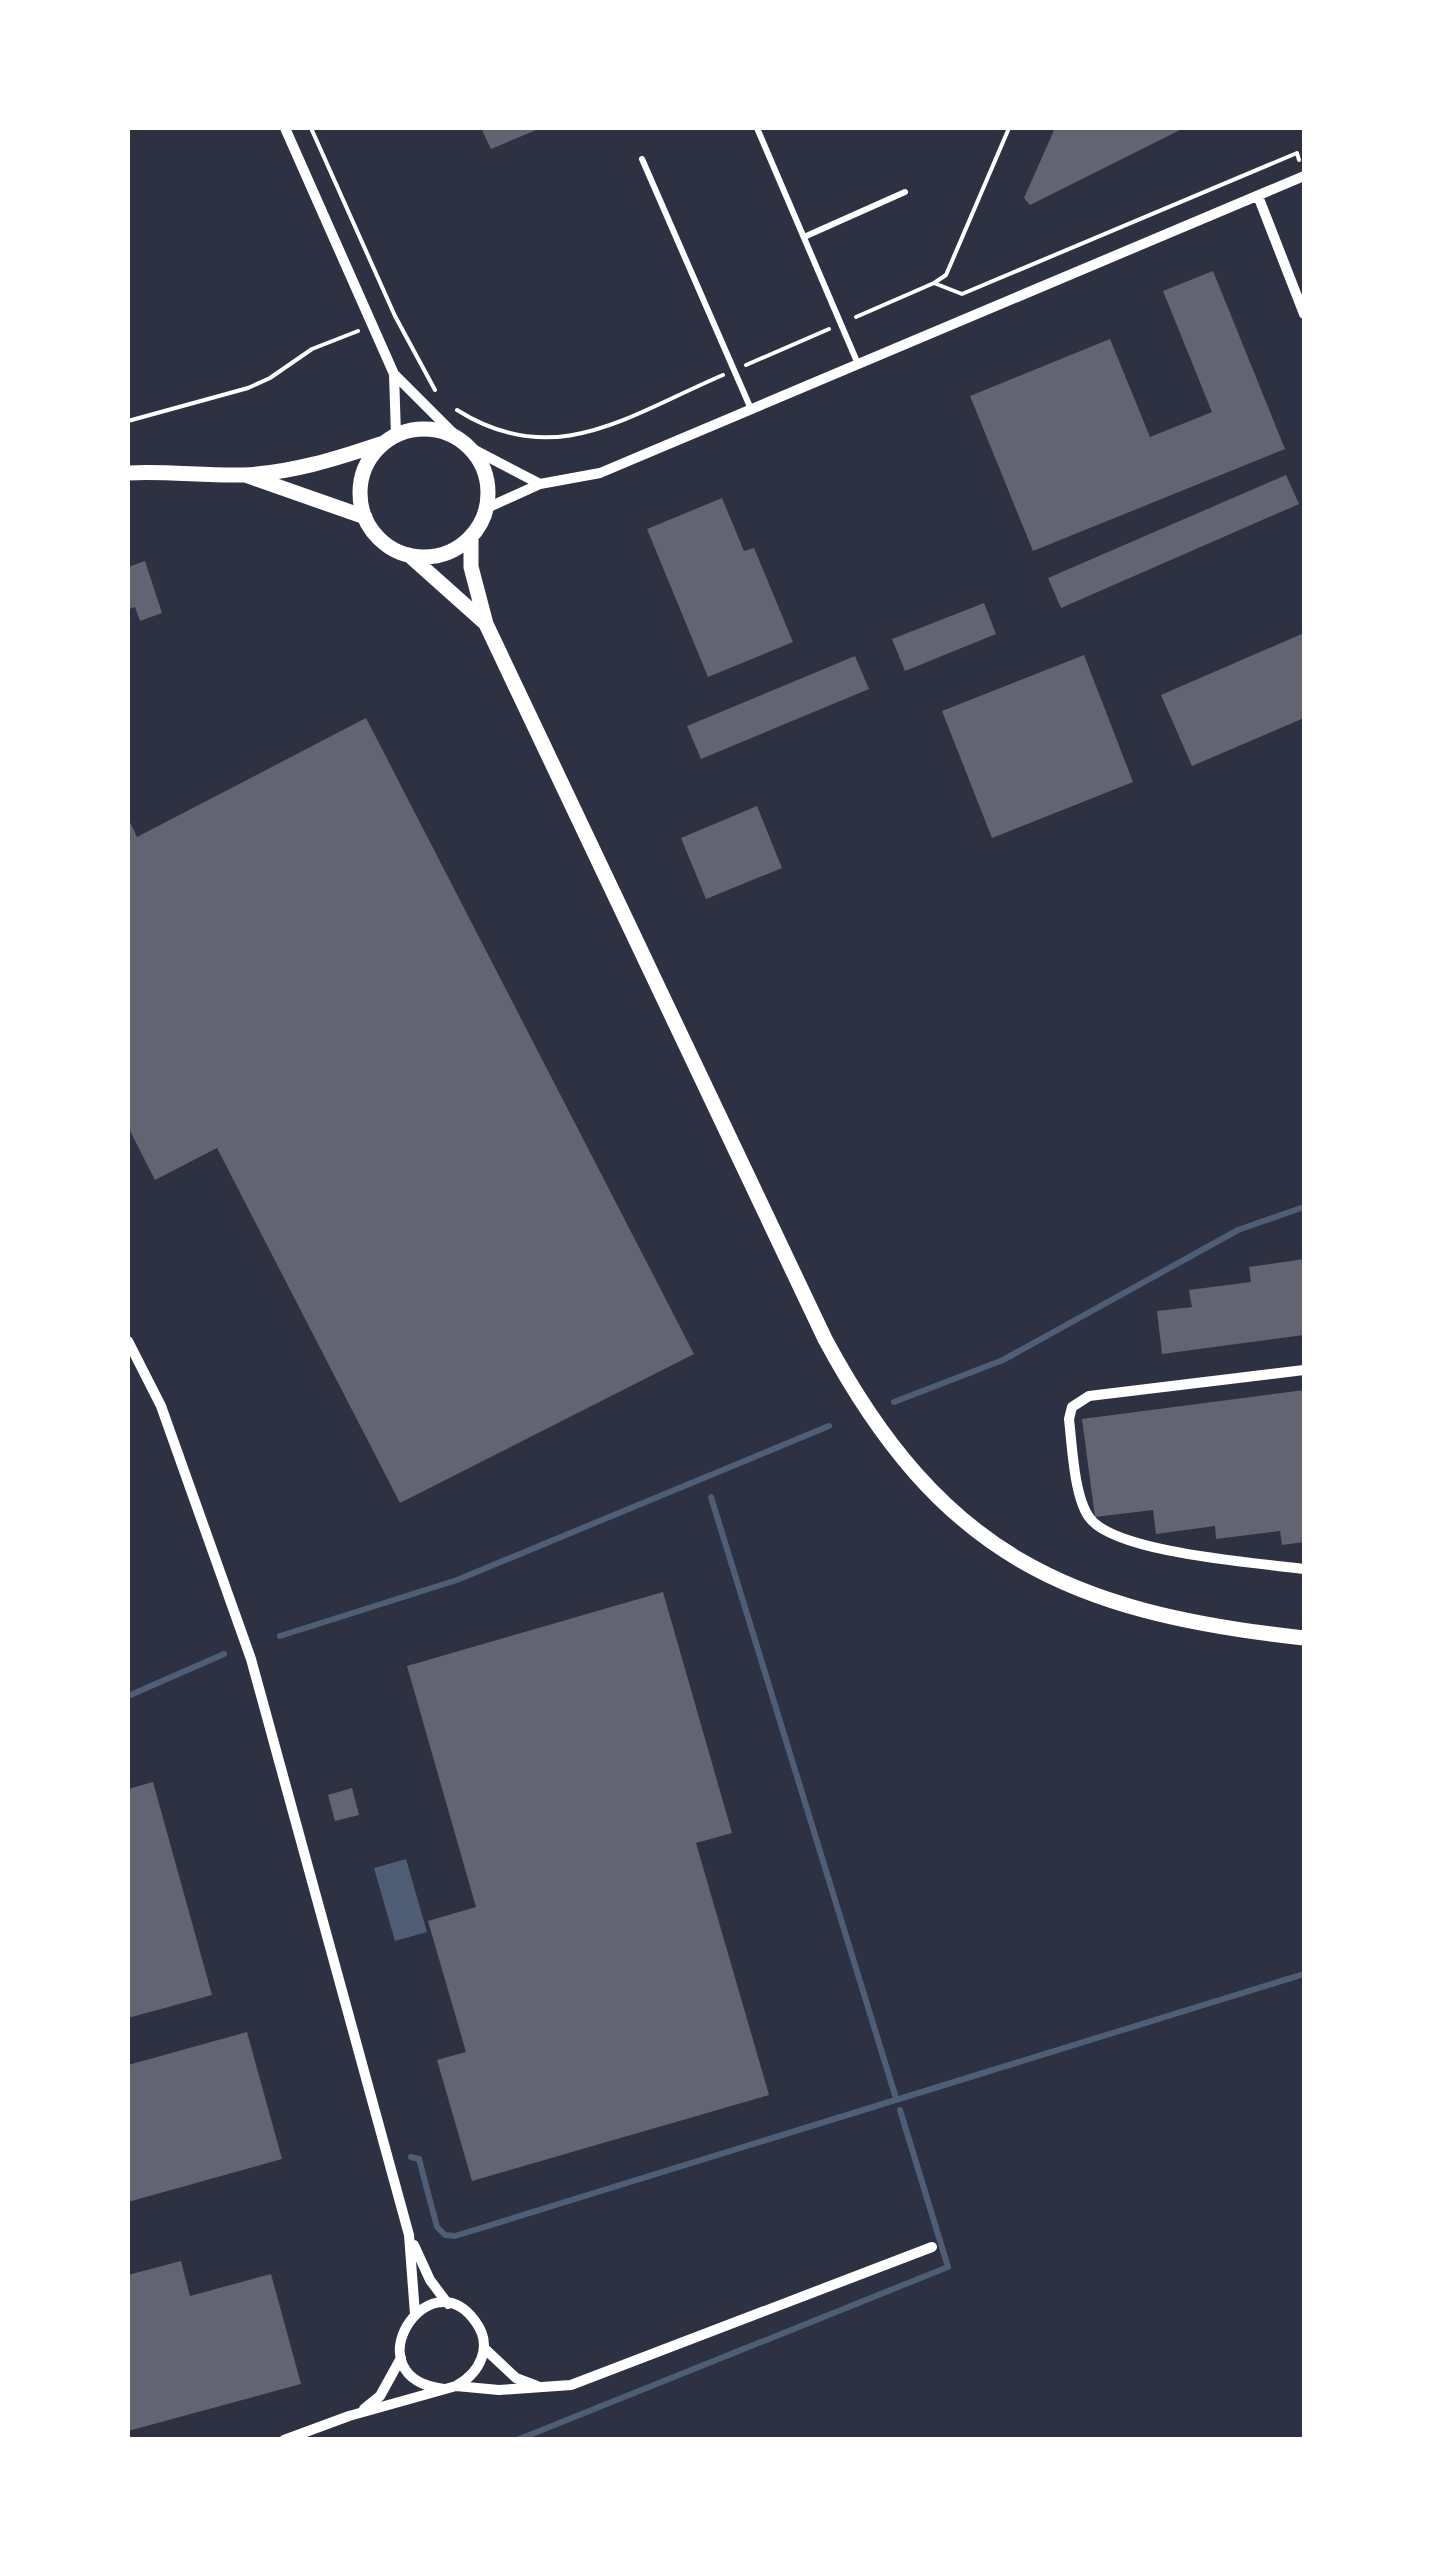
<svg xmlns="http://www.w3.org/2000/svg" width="1432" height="2567" viewBox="0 0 1432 2567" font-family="'DM Sans',sans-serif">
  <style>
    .water { fill: #4f5d75 }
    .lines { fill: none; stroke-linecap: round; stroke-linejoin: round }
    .stream { stroke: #4f5d75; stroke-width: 6 }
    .building { fill: #626471 }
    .path { stroke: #fff; stroke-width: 4 }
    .service { stroke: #fff; stroke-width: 6 }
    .minor { stroke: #fff; stroke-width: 10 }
    .tertiary { stroke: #fff; stroke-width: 15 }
  </style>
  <rect width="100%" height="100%" fill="#2d3142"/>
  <path class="water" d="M406,1859l21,73 -32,9 -21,-73z"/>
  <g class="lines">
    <path class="stream" d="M894,1402l109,-42 235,-130 66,-23
      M711,1497l184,598
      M280,1636l177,-56 372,-154
      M128,1696l96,-42
      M411,2157l8,2 18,68 8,8 10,1 849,-262
      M517,2440l431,-173 -48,-157"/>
  </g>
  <path class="building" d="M481,128h60l-50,21z
    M1055,128h129l-154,77 -6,-7z
    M1213,271l72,178 -252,102 -63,-155 140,-57 40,98 62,-25 -49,-121z
    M1286,475l13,29 -238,104 -13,-30z
    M722,498l22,53 10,-3 39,94 -85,35 -61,-148z
    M145,561l17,52 -22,8 -5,-14 -7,2v-42z
    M984,603l12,31 -91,37 -13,-32z
    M1304,633v85l-112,48 -31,-71z
    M1084,655l49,127 -141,56 -50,-127z
    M855,656l14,33 -168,70 -14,-33z
    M366,718l328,636 -294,149 -183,-355 -62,32 -27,-53v-309l9,19z
    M757,806l25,62 -76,31 -25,-61z
    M1304,1259v76l-142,19 -5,-43 35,-4 -3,-17 62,-8 -2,-15z
    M1304,1390v152l-22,3 -2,-14 -64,8 -1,-13 -59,8 -3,-24 -58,7 -13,-98z
    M663,1592l69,241 -36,10 73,252 -297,86 -35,-121 29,-8 -38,-131 48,-14 -69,-241z
    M153,1782l59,213 -84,23v-229z
    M352,1788l7,27 -24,6 -7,-26z
    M247,2032l35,127 -154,43v-137z
    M181,2261l9,35 81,-22 30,110 -173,47v-156z"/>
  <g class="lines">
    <path class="path" d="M311,128l84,188 40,74
      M934,283l28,11 335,-141 2,7
      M856,317l78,-34 12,-8 63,-147
      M746,365l83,-36
      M457,410c98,62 172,5 266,-35
      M128,421l120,-33 22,-10 42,-29 46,-18"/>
    <path class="service" d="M757,128l101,236
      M642,159l109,250
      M804,237l101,-45"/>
    <path class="minor" d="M285,128l109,246 2,61
      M1258,196l46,118
      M394,374l63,63
      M469,447l71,37
      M487,508l53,-24 60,-11 704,-297
      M128,1341l33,65 90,253 158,576 6,79
      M1304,1370l-215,26 -17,11 -3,12c3,26 5,77 20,98 24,36 170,46 215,52
      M414,2245l16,35 18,24
      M484,2348l32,30 21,8
      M456,2386l43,4 72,-5 361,-138
      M364,2409l16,-13 21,-38
      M284,2440l65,-24 107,-30c24,-13 38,-40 19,-65 -47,-65 -125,57 -31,68"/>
    <path class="tertiary" d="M360 493a64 64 0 1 1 128 0a64 64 0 1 1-128 0Z
      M128,473c38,-2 77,3 116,2 46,-2 92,-16 136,-31
      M248,476l117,41
      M471,537v30l15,57 339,715c116,216 243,273 479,299
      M409,555l75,67"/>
  </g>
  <rect width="1432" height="2567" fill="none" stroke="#ffffff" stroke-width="260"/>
</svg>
